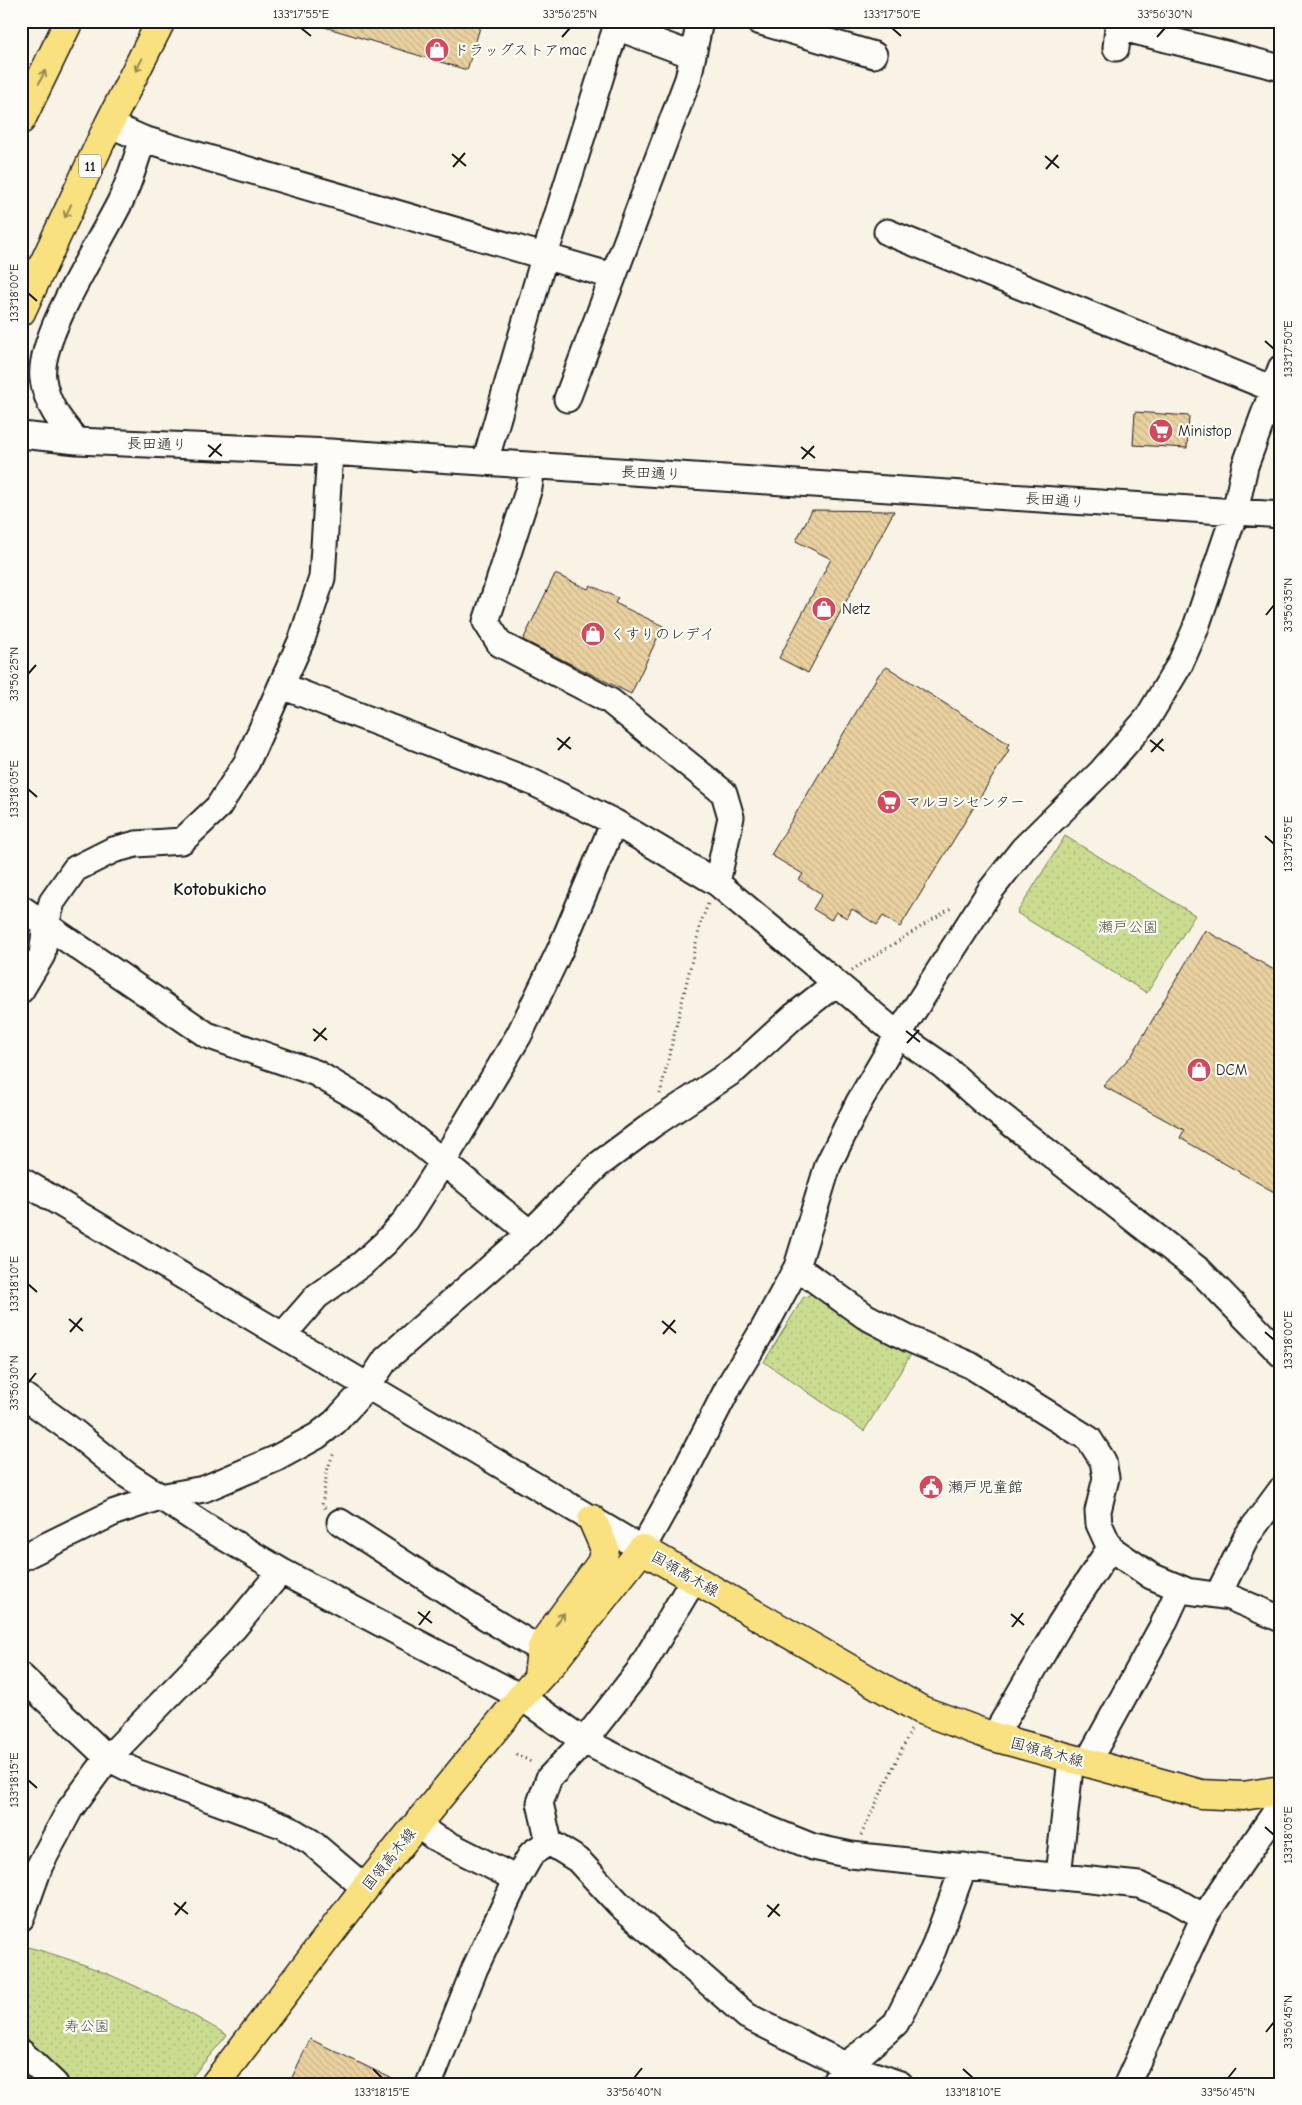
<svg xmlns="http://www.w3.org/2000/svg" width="1302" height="2105" viewBox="0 0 1302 2105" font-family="'Comic Neue','Klee One',sans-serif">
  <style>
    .park { fill: url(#park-dots); stroke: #737c56 }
    .building { fill: url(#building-back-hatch); stroke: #1c1c1c }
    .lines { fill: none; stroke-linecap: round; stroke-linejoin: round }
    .minor-casing { stroke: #1c1c1c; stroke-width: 29 }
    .major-casing { stroke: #1c1c1c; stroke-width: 31 }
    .highway-casing { stroke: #1c1c1c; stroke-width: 31 }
    .path { stroke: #1c1c1c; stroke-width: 3; stroke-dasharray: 1 4; stroke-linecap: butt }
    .minor { stroke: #fdfcf7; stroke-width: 25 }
    .major { stroke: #fae180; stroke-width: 28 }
    .highway { stroke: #fae180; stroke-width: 28 }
    .oneway { stroke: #968853 }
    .ticks { fill: none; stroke: #1c1c1c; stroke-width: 2 }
    .labels { text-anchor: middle; stroke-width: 4.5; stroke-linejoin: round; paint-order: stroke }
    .shield { fill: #fdfcf7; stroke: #605f5e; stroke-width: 1 }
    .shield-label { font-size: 14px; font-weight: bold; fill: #1c1c1c }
    .poi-label { font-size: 15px; fill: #1c1c1c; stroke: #fdfcf7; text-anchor: start }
    .street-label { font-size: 15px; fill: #1c1c1c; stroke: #fdfcf7 }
    .park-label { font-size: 15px; fill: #50563f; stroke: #fdfcf7 }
    .quarter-label { font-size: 18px; font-weight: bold; fill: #1c1c1c; stroke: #fdfcf7 }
    .neatline { fill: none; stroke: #1c1c1c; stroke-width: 2 }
    .ticks-label { font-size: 12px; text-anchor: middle; fill: #1c1c1c }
  </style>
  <defs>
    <pattern id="park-dots" width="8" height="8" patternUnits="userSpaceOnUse" patternTransform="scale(1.25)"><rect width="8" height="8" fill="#cadc90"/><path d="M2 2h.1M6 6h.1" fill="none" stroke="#adbc7c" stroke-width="1.8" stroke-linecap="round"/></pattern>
    <pattern id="building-back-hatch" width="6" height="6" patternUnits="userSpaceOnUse" patternTransform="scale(1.25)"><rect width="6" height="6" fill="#ead1a0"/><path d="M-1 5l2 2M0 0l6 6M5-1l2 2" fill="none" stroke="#c8b389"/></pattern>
  </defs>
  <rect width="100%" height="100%" fill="#f9f3e6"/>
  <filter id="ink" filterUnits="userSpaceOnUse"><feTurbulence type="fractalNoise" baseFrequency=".02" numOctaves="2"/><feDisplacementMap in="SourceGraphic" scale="10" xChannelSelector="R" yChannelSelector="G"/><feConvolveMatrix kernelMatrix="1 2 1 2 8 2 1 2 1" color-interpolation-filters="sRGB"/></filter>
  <g filter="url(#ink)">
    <path class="park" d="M1065,836l130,79 -48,78 -130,-80z
      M815,1292l98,59 -49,80 -100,-69 39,-64z
      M24,1946c71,18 140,51 203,89l-41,49h-114l-51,-40v-90z"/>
    <path class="building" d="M319,21h163l-15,49 -149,-45z
      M1135,412l54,4 -2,32 -54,-3z
      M812,510l82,1 -86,162 -29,-15 52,-99 -35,-18z
      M555,574l33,15 2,-4 28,13 -3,5 48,23 -32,68 -108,-54z
      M887,667l122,77 -3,4 3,2 -109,177 -17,-11 -6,9 -25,-16 -5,9 -11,-6 -5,8 -18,-11 9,-15 -23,-14 4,-6 -32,-19 108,-181z
      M1205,930l76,44v222l-101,-58 4,-8 -81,-44 29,-31z
      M310,2039l93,45h-114z"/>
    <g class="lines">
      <defs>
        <path id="minor" d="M758,21l116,34
          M616,27l76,28
          M1116,48l2,-21 163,41
          M109,124l34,15 469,137
          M887,232l386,157
          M567,399l121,-320 12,-58
          M21,435l56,6 253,11 951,63
          M77,441c-17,-20 -30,-35 -34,-62 -6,-42 59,-139 78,-179 9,-19 15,-41 22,-61
          M485,462l59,-204 74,-237
          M532,466l-3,22 -43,134 14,22 110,57 114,92 7,24 -14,66
          M282,686l250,96 82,40 103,61 181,152 45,31 42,37 215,168 81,83
          M21,908l186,127 109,38 66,39 148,121
          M21,990l21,-35 4,-31 6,-22 23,-33 38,-19 23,-6 46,-3 36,-34 29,-45 55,-123 20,-61 8,-126
          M21,1180l621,369 39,-70 49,-95 34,-56 33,-61 31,-102 31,-63 39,-67 92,-144 33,-42 78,-77 46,-53 33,-55 15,-34 40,-118 10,-46 36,-98
          M797,1267l68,49 42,22 63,27 119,74 14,22 3,17 -8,33 1,13 11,24 41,28 36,15 42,6 52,22
          M283,1335l34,-39 45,-32 23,-21 21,-23 37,-58 76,-127 41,-85 54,-128
          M21,1394l53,38 53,43 78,51 76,45 240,126 63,44 140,70 89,36 38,8 288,30 34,14 31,18
          M340,1522l146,95 55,33
          M21,1558l94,-46 45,-15 44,-8 71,-30 42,-23 18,-14 33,-36 18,-27 144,-126 68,-68 54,-40 84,-56 58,-53 42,-33
          M1218,1595l29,-59 34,-46
          M21,1676l87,82 28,14 148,54 27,16 54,46
          M994,1737l66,-113 50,-76
          M1087,1763l75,-136 18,-39
          M417,1824l17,13 83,42
          M549,1842l29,18 41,44 128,112 98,49 55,19
          M1058,1876l13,-117
          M21,1918l19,-53 30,-56 38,-51 126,-130 47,-57
          M21,2052l34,32
          M429,2084l46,-116 42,-89 15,-26 17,-11 -9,-39 9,-25 35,-37 55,-70 55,-92
          M833,2084l12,-19 18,-13 33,-29 37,-73 31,-84
          M1127,2084l77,-167 77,-113"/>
        <path id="major" d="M538,1676l3,-26 7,-14 53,-73 4,-14 -13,-30
          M215,2084l150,-196 156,-191 32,-35 89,-113 279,161 73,27 207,57 42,2 38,-6"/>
        <path id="highway" d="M21,120l48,-99
          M21,312l88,-188 52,-103"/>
      </defs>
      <use href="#minor" class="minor-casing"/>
      <use href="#major" class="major-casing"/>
      <use href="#highway" class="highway-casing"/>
      <path class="path" d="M852,970l99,-62
        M660,1094l41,-172 7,-18
        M325,1508l-3,-3 5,-34 7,-19
        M516,1754l17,9
        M861,1835l50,-105"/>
      <use href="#minor" class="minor"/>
      <use href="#major" class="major"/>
      <use href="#highway" class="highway"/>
    </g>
    <defs><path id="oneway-shaft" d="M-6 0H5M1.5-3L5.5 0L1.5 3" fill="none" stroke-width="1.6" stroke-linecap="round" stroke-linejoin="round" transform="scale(1.25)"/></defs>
    <g class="oneway">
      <use href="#oneway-shaft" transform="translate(139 65) rotate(117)"/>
      <use href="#oneway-shaft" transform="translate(42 77) rotate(-64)"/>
      <use href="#oneway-shaft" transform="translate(68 211) rotate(115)"/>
      <use href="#oneway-shaft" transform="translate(560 1619) rotate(-55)"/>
    </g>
  </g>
  <path class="ticks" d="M301,28l10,8M892,28l9,8M562,37l8,-9M1157,37l8,-9M452,154l14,12M1045,156l14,12M453,167l12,-14M1046,169l12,-14M28,293l9,8M1265,341l9,8M208,445l14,11M801,447l14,11M209,457l12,-13M802,459l12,-13M1266,615l8,-10M28,674l8,-9M557,738l14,11M1150,740l14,11M558,750l12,-13M1151,752l12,-13M28,789l9,8M1265,836l9,8M313,1029l14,11M906,1031l14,11M314,1041l12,-13M907,1043l12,-13M28,1284l9,8M69,1319l14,12M662,1321l14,12M70,1332l12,-14M1265,1332l9,8M663,1334l12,-14M28,1383l8,-10M418,1612l14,11M1011,1614l13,11M419,1625l11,-14M1012,1627l11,-14M28,1780l9,8M1265,1827l9,8M174,1903l14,11M767,1905l13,11M175,1915l11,-13M768,1917l11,-13M1266,2032l8,-10M373,2069l9,9M963,2069l10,9M634,2078l8,-10M1228,2078l8,-10"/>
  <defs>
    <symbol id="shop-disc" viewBox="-11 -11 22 22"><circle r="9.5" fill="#d1495b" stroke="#fdfcf7"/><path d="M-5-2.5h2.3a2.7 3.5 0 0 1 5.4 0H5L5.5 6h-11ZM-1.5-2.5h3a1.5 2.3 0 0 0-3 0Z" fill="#fff"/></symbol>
    <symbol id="supermarket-disc" viewBox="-11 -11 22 22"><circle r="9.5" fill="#d1495b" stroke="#fdfcf7"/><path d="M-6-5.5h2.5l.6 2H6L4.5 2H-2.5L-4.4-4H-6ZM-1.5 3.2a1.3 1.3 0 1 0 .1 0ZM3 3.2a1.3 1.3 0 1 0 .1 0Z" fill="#fff"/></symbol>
    <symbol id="civic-disc" viewBox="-11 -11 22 22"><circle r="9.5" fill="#d1495b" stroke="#fdfcf7"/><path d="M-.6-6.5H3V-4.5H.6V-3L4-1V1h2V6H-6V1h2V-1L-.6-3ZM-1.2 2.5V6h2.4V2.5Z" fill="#fff"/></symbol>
  </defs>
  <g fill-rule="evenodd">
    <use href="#shop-disc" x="423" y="36" width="28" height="28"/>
    <use href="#supermarket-disc" x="1147" y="417" width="28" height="28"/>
    <use href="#shop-disc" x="810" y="595" width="28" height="28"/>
    <use href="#shop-disc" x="579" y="620" width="28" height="28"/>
    <use href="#supermarket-disc" x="875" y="788" width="28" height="28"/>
    <use href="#shop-disc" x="1185" y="1056" width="28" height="28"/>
    <use href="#civic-disc" x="917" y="1473" width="28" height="28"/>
  </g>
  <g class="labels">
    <rect class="shield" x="79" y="154.5" width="22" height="23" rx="4"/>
    <g class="shield-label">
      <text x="90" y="171">11</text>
    </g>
    <g class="poi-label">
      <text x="454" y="55">ドラッグストアmac</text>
      <text x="1178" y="436">Ministop</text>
      <text x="842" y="614">Netz</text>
      <text x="610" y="639">くすりのレデイ</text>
      <text x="906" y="807">マルヨシセンター</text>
      <text x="1216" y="1075">DCM</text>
      <text x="948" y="1492">瀬戸児童館</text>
    </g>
    <g class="street-label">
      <text transform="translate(157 444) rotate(2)" y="5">長田通り</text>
      <text transform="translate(651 473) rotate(3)" y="5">長田通り</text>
      <text transform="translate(1055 500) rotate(4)" y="5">長田通り</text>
      <text transform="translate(685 1574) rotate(30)" y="5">国領高木線</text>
      <text transform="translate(1047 1752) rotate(15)" y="5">国領高木線</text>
      <text transform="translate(389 1859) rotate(-51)" y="5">国領高木線</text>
    </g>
    <g class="park-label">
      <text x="1128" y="932">瀬戸公園</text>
      <text x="87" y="2031">寿公園</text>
    </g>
    <g class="quarter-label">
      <text x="220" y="895">Kotobukicho</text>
    </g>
  </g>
  <rect width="1302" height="2105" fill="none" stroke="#fdfcf7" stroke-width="55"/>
  <rect x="28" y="28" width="1246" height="2050" class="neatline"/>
  <g class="ticks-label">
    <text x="301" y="18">133°17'55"E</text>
    <text x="570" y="18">33°56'25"N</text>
    <text x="892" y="18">133°17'50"E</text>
    <text x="1165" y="18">33°56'30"N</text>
    <text transform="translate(14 293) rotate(-90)" y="4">133°18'00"E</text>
    <text transform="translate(1288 349) rotate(-90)" y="4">133°17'50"E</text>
    <text transform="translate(1288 605) rotate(-90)" y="4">33°56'35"N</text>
    <text transform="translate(14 674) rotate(-90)" y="4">33°56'25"N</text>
    <text transform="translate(14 789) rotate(-90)" y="4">133°18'05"E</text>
    <text transform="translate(1288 844) rotate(-90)" y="4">133°17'55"E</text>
    <text transform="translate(14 1284) rotate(-90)" y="4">133°18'10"E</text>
    <text transform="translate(1288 1340) rotate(-90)" y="4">133°18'00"E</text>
    <text transform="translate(14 1383) rotate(-90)" y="4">33°56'30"N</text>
    <text transform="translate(14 1780) rotate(-90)" y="4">133°18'15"E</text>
    <text transform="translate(1288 1835) rotate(-90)" y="4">133°18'05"E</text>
    <text transform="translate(1288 2022) rotate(-90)" y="4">33°56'45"N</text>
    <text x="382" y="2096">133°18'15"E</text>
    <text x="634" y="2096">33°56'40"N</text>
    <text x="973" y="2096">133°18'10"E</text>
    <text x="1228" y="2096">33°56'45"N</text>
  </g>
</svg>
